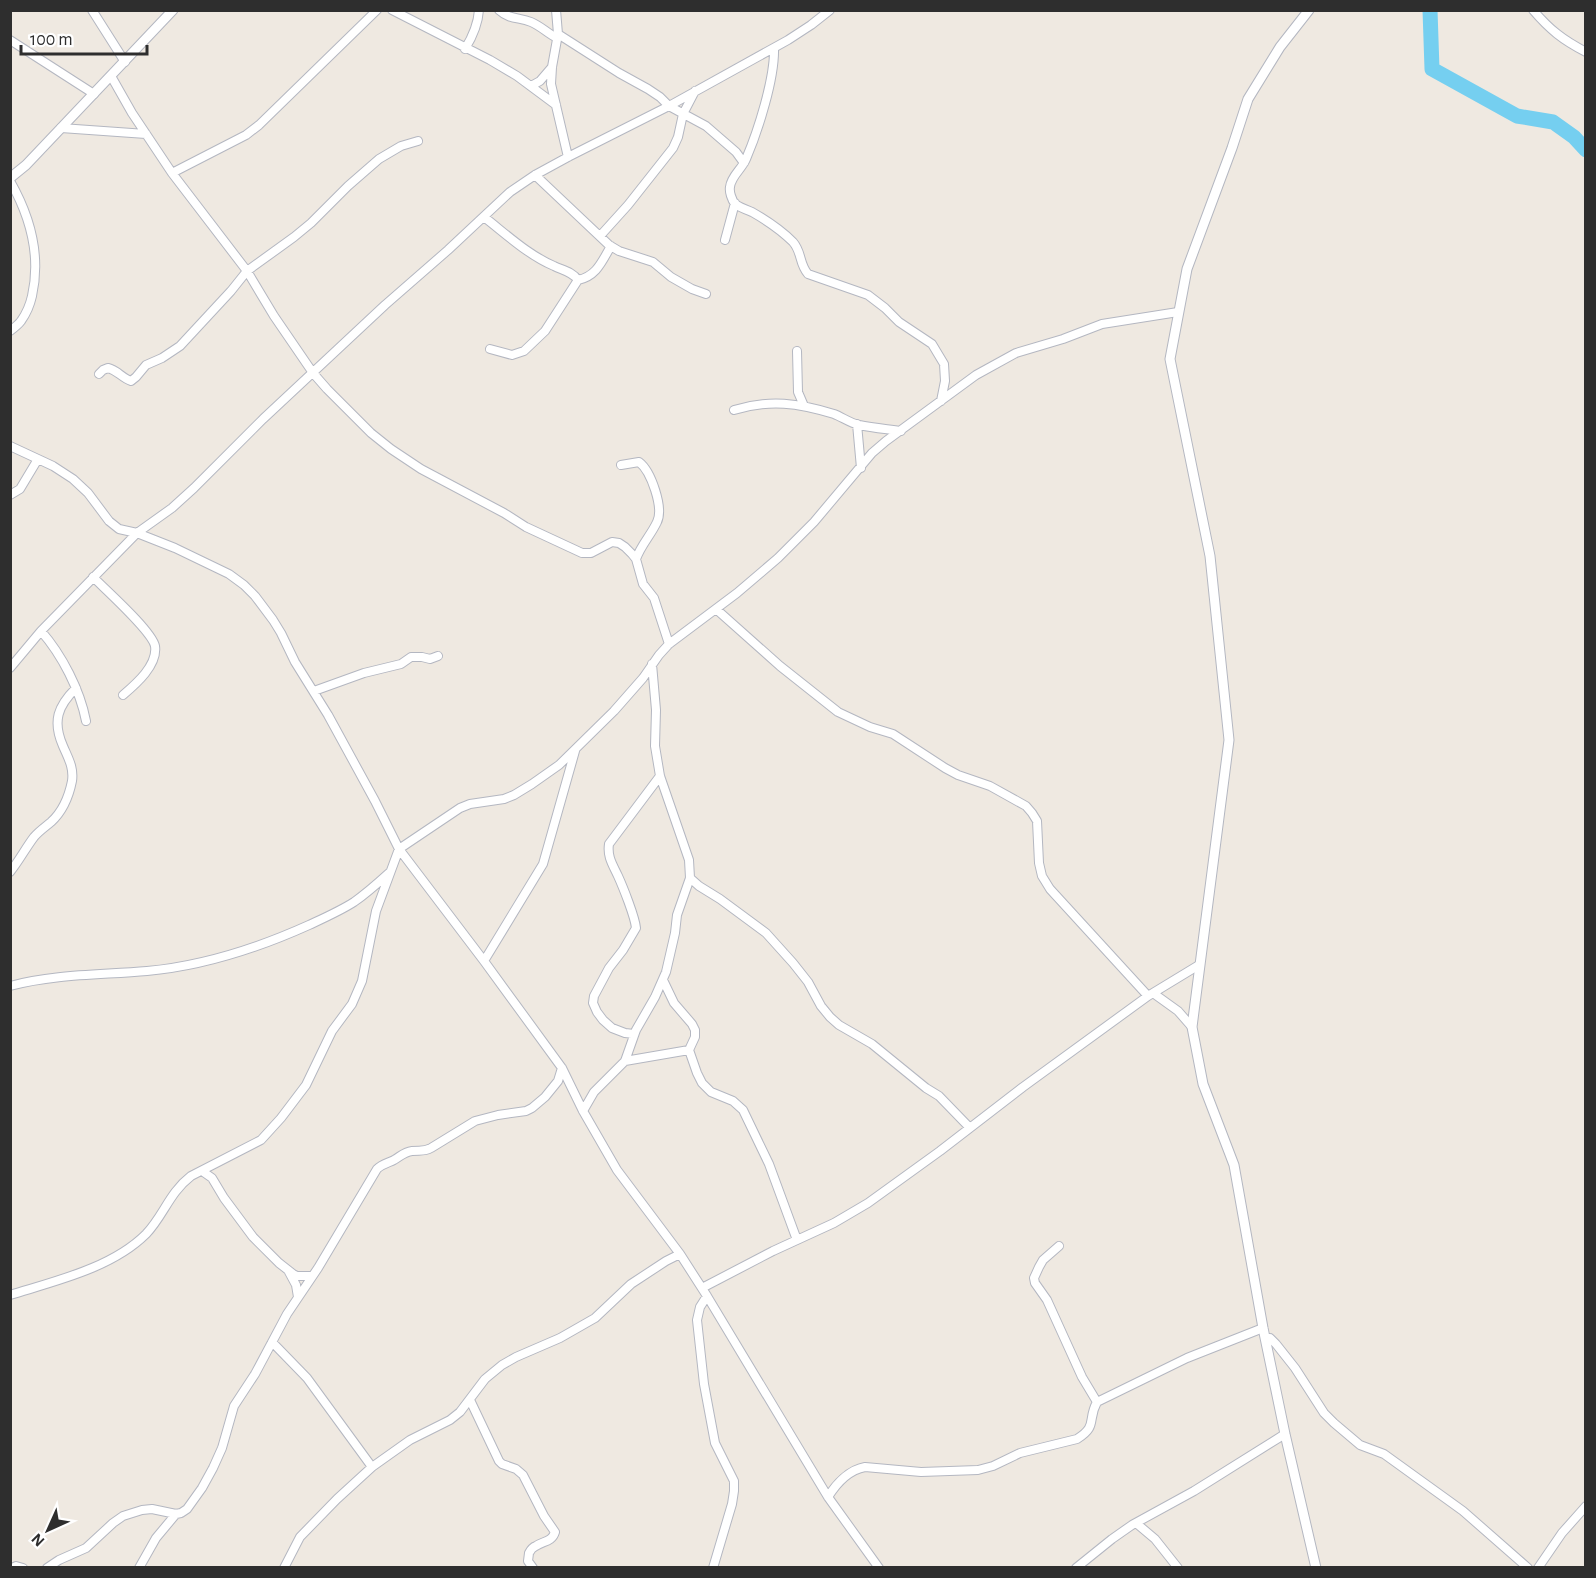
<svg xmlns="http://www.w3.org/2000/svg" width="1596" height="1578" viewBox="0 0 1596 1578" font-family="'Alegreya Sans',sans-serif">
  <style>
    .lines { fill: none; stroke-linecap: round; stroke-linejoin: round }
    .river { stroke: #75cff0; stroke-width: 15 }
    .minor-casing { stroke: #b4b7c1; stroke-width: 10 }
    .tertiary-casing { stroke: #b4b7c1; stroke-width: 11 }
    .minor { stroke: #fff; stroke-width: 8 }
    .tertiary { stroke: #fff; stroke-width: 9 }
  </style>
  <rect width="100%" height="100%" fill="#efe9e1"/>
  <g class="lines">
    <path class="river" d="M1430,10l2,59 85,47 36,6 21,15 12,13"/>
    <defs>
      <path id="minor" d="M92,10l33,52
        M392,10l98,50 27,16 39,29
        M499,10c11,10 20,7 32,12 10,4 17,12 26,16
        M556,10l2,24 -6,33 -1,17 17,73
        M1533,10c17,20 30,30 53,42
        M558,34l61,39 29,16 12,8 9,9 37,20 30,26 8,11
        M10,40l84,54
        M774,48c1,30 -16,83 -28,111 -4,10 -15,17 -16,28 -1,5 2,13 5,17 4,3 12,6 17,8 14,8 29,18 41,30 9,10 6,22 15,32l60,21 17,13 14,14 33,22 12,20 1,17 -4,20
        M465,49c8,-13 13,-24 14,-39
        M111,76l21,37 40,60 75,98 27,45 39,57 14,16 44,44 20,16 30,20 83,44 22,14 56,26h9l21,-11 7,1 6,4 7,7 4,5 7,25 11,14 15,46
        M531,86l9,-5 12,-14
        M61,128l85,6
        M172,173l74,-38 13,-10 118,-115
        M535,175l74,70 10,6 34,11 18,15 21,12 14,5
        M10,181c20,35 31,75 22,115 -2,9 -6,18 -11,25 -3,4 -7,7 -11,10
        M484,217c22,17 44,38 70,49 8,4 19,6 24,14l-33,51 -21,20 -12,4 -22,-6
        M600,236l28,-31 45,-57 5,-11 5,-23 12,-23
        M725,240l10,-37
        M578,280c19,-4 24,-19 33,-34
        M797,351l1,41 6,14
        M99,374l4,-4 5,-2c9,2 14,10 23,13l5,-4 10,-12 16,-7 18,-12 51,-55 16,-20 47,-34 17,-14 37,-37 31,-27 22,-13 17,-5
        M734,410c36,-11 64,-7 100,4 8,3 16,9 25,11 14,3 28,4 42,6
        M857,424l4,44
        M10,446l43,20 20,13 15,14 21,28 10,8 18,4 38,15 54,26 15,11 11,11 18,24 8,13 14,29 33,53 47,86 24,48 85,112 78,107 21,43 34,59 63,84 27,42 121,201 51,71
        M621,465l18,-3c12,9 25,46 18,60 -6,13 -16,23 -21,37
        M10,495l10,-6 18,-30
        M93,577c13,13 59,54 62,69 3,19 -19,38 -32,49
        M716,609l64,57 58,46 32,15 23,7 52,34 13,7 32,11 36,20 6,7 5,8 2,42 3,13 8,13 98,107
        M41,631c21,24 39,59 45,90
        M10,668l31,-37 96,-98 35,-25 22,-20 69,-69 122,-114 63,-55 62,-58 25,-17 33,-18 101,-51 119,-66 23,-15 19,-15
        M314,691l50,-18 37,-9 10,-7h11l8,2 8,-3
        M10,872c9,-11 15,-23 24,-35 5,-6 11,-10 17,-15 11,-10 18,-26 21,-41 2,-14 -4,-23 -9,-35 -11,-25 -5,-40 13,-58
        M690,878l9,8 21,13 46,34 27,30 15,19 13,24 9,11 9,8 33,19 54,44 13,8 31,32
        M484,961l59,-97 32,-113
        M663,980l11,23 18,21 3,6v7l-6,13 8,23 5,10 9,9 22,9 10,9 26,54 28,76
        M10,986c44,-12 92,-11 137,-15 56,-5 111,-23 162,-46 15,-7 31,-14 45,-23 13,-9 24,-19 35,-29
        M1153,993l25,18 14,16
        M634,1034l-9,-1 -13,-5 -9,-8 -6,-8 -4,-9 1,-7 15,-28 14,-18 13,-22c-1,-11 -13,-41 -18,-52 -5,-11 -11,-19 -9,-32l51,-68
        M625,1061l64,-11
        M583,1111l11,-19 31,-31 11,-31 19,-33 11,-25 9,-39 2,-18 13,-37 -1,-18 -29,-84 -5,-30 1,-36 -4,-46
        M202,1171l10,7 12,20 29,39 26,26 14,11 4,2h15
        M1059,1246l-16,14 -4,7 -5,11 1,5 12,17 35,77 15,25
        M289,1272l7,13 2,12
        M702,1288l71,-37 61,-28 34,-20 72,-52 83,-64 125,-91 51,-31
        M10,1295c45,-14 102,-27 136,-61 18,-19 23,-41 45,-58l70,-36 20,-22 25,-33 26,-54 20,-27 10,-23 14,-70 23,-62 61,-41 10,-4 34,-5 10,-4 18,-11 27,-19 55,-54 29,-33 16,-23 10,-11 68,-51 41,-35 36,-36 58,-69 14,-12 90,-66 40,-22 47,-14 39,-15 76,-12
        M707,1296l-7,11 -3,13 7,64 11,59 19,38v10l-2,13 -19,64
        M1265,1338h5l6,6 19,24 29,45 10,10 26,22 24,9 79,57 65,57
        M272,1342l35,36 65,89
        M470,1400l29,61 3,3 14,5 7,6 21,41 11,16c-3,10 -12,9 -19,14 -3,1 -6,5 -7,7l-1,8 5,7
        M828,1497c8,-13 21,-27 37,-30l56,5 57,-2 15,-4 27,-13 57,-14c21,-13 10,-19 20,-37l90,-44 76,-30
        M1136,1523l19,16 23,29
        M12,1568l4,-2 7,2
        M47,1568l12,-8 27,-12 27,-25 10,-7 19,-6 10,-1 24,5 5,-1 6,-4 15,-21 11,-20 9,-20 12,-42 21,-32 32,-60 31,-46 59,-99c5,-5 11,-6 17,-9 7,-4 10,-8 18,-9 8,-1 12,1 19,-3l44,-27 23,-6 28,-4 6,-3 13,-11 13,-16 4,-13
        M139,1568l17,-30 20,-24
        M284,1568l16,-31 37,-38 35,-32 38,-27 40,-20 10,-8 25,-33 17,-14 14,-8 44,-19 35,-20 36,-34 35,-23 14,-7
        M1076,1568l36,-29 20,-14 62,-34 91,-57
        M1538,1568l24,-35 24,-27"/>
      <path id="tertiary" d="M1309,10l-29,37 -32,52 -16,49 -45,121 -17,90 40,197 19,184 -37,287 11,57 31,81 29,163 22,106 31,134
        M10,178l16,-13 147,-155"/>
    </defs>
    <use href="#minor" class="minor-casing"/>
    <use href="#tertiary" class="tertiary-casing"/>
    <use href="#minor" class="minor"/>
    <use href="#tertiary" class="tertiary"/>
  </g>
  <rect width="1596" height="1578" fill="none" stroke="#2e2e2e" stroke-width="24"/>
  <g transform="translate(48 1530) rotate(225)" stroke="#ffffff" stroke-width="4.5" paint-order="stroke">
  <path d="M0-4.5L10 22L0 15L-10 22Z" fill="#2e2e2e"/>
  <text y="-9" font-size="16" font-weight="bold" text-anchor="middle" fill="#2e2e2e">N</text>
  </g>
  <path d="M21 45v9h126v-9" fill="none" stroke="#2e2e2e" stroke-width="3"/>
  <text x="30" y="45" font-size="18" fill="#2e2e2e" stroke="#ffffff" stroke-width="4.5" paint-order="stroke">100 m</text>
</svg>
